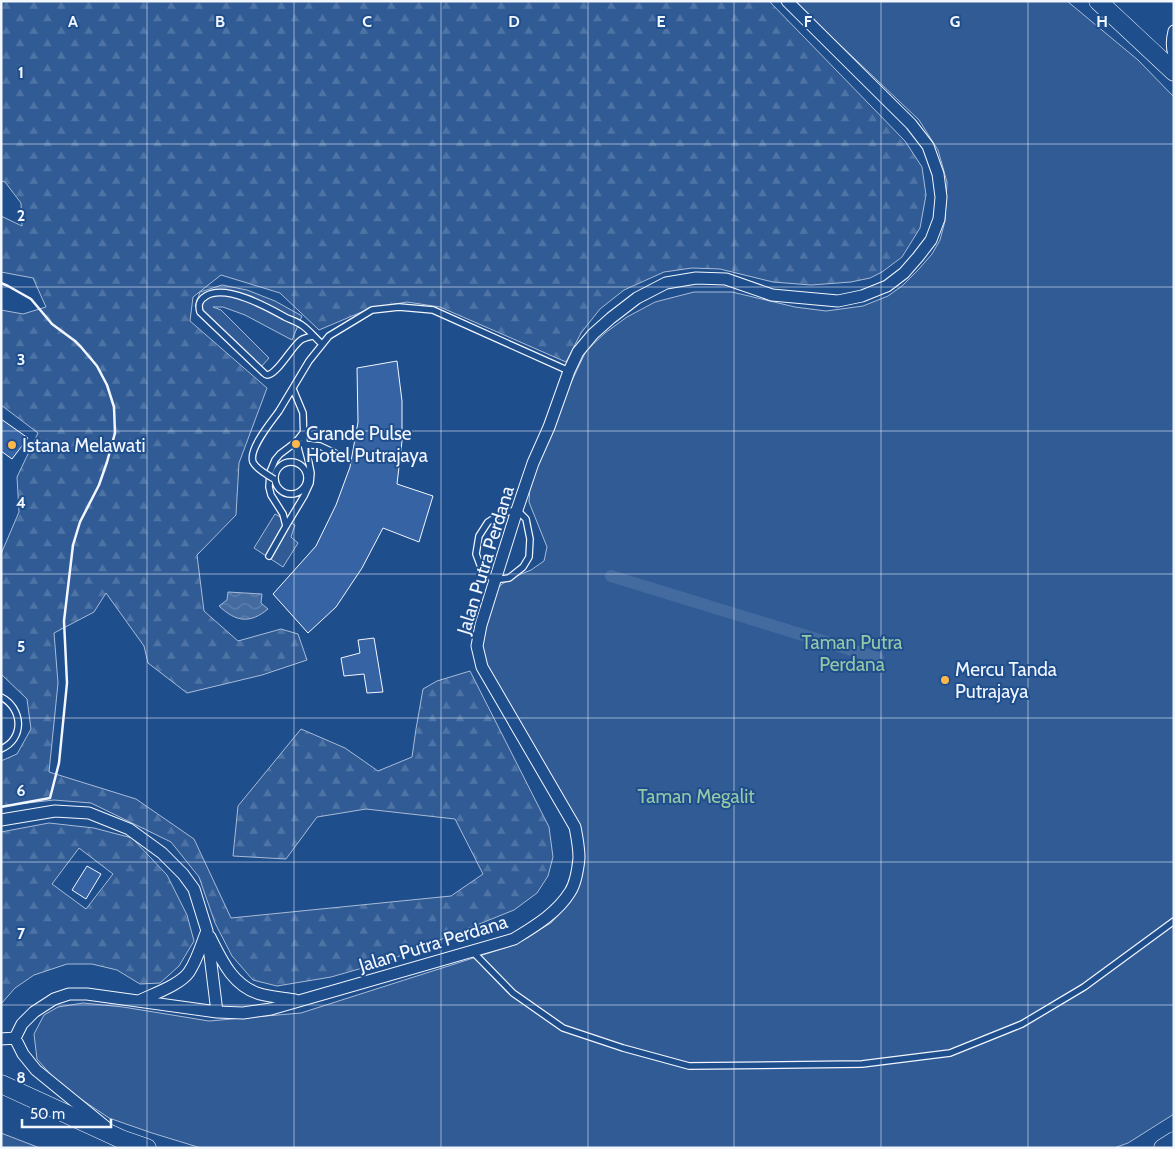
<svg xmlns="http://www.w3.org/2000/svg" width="1175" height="1149" viewBox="0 0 1175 1149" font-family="Cabin,sans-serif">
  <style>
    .forest { fill: url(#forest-firs); stroke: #a8bbd7; fill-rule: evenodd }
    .built { fill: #305b95; stroke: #a8bbd7 }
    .water { fill: url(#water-waves); stroke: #a8bbd7 }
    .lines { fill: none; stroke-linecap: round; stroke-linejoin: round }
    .canal { stroke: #446ba0; stroke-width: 12 }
    .building { fill: #3563a3; stroke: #f2f6ff }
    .service-casing { stroke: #f2f6ff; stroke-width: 8 }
    .minor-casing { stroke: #f2f6ff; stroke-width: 13 }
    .primary-casing { stroke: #f2f6ff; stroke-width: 19 }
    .service { stroke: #1f4e8c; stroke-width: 5.5 }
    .minor { stroke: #1f4e8c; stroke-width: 11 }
    .primary { stroke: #1f4e8c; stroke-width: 18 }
    .service-bridge-casing { stroke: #f2f6ff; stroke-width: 8; stroke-linecap: butt }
    .service-bridge { stroke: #1f4e8c; stroke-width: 5.5 }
    .wall { stroke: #f2f6ff; stroke-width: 2.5 }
    .grid { fill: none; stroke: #f2f6ff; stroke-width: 1; stroke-opacity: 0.55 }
    .poi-dot { fill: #ffb74d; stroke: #1f4e8c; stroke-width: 2 }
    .labels { text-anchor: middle; stroke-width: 4; stroke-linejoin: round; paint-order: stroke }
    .poi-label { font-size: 19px; fill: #f2f6ff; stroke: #1f4e8c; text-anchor: start }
    .street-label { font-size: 19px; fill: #f2f6ff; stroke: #1f4e8c }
    .park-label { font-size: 19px; fill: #97c8a6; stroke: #1f4e8c }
    .grid-label { font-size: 16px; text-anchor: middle; font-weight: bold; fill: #f2f6ff; stroke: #1f4e8c; stroke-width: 4; stroke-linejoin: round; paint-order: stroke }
  </style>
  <defs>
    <pattern id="forest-firs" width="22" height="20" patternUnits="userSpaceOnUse" patternTransform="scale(1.25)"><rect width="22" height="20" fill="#305b95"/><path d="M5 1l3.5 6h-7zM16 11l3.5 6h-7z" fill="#4e73a5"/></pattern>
    <pattern id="water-waves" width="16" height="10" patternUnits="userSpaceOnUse" patternTransform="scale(1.25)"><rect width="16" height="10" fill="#446ba0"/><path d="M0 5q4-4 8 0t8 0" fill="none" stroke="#5f81ae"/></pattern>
  </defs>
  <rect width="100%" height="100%" fill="#1f4e8c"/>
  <path class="forest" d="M1,1h768l136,140 17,26 4,28 -6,33 -18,29 -20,15 -12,6 -19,4 -40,3 -38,-3 -53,-13 -28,-1 -28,4 -40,18 -24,19 -19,24 -15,29 -126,-55 -33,-5 -36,6 -52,22 -39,-37 -59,-18 -28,22 -3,24 77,67 -28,75 -3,52 -39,40 7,56 34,30 43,-12 17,5 9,26 -45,15 -75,18 -39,-30 -4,-17 -38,-53 -12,19 -40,21 4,50 -9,89 87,27 58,40 37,79 220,-22 32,-22 -28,-55 -89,-10 -49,8 -31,42 -53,-3 5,-50 63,-77 44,19 33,23 34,-14 4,-28 7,-40 14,-8 33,-10 79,156 4,30 -5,19 -11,17 -23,17 -127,51 -56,16 -54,9 -24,-6 -21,-24 -17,-33 -16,-46 -28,-35 -80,-39 -37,-3 -53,6v-45l16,-7 14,-25 -4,-30 -26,-25v-120l18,-42 -2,-35 21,-44 -37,-28v-95l22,4 23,-7 -13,-29 -32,-6v-56l21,10 -1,-23 -16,-21 -4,-1z
    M49,823l45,5 38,10 35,37 20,40 7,26 -15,25 -19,17 -20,1 -23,-14 -25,-6h-25l-33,11 -19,13 -14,16v-172zM79,848l34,26 -27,35 -34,-25z"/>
  <path class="built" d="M794,1h273l71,59 36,37v1017l-46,29 -14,5h-913l-49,-15 -43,-15 -49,-33 -23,-26 -3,-25 10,-19 14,-8 25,-4 40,4 86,14 92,-8 210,-67 40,-23 17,-19 13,-65 -98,-180 -1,-17 11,-48 9,-10 12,-7 17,-7 13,-9 3,-14 -18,-45 1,-18 29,-76 27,-57 19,-18 22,-16 28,-15 39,-10h38l63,15 31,4 37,-5 25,-10 14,-10 16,-16 14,-16 8,-14 5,-19 2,-39 -9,-32 -19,-30z
    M222,285l25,5 28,11 27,15 -10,24 -47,-25 -22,-8h-10l8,3 48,48 -8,9 -66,-61 5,-14z
    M275,514l20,11 -4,12 7,6 -15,24 -29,-19z
    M1,1133l39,15h-39z"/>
  <path class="water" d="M228,592l34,2 -1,9 7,6c-18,15 -32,13 -49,-3l8,-6z"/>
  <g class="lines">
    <path class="canal" d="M611,576l267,82"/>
  </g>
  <path class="building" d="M397,361l5,40v40l-5,43 36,12 -14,46 -36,-14 -21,40 -26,39 -28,26 -35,-39 43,-48 20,-41 14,-38 8,-45 -1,-54z
    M1,419l27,19 -16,21 -11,-8z
    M374,638l9,54 -16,1 -3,-19 -20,2 -3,-18 19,-5 -2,-13z
    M87,866l14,8 -15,25 -14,-9z"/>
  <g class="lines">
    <defs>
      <path id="service" d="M313,336c-4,1 -9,2 -12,4 -9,6 -24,35 -34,35 -1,0 -2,-1 -3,-2l-64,-61c-2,-7 -1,-12 6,-16 20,-12 61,11 79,21 6,3 13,5 18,9 6,4 13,13 19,18
        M293,389l10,24 1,31 5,19 2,10 -1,10 -6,13 -18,30 -3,-12 -12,-19 -2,-8 1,-15 5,-12 5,-6 16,-12 7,-9
        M279,411l30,-50 20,-25 43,-26 27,-3 34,3 136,61
        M303,444l17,2 15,7
        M275 478a16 16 0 1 1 32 0a16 16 0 1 1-32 0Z
        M517,510l9,9 4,20 -1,18 -6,10 -14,11 -15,2 -12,-10 -6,-16 3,-18 9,-14 14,-9z
        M269,556l17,-30
        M1,697c22,11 24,42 0,52
        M472,951l41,42 50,35 60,20 66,18 173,-2 88,-11 72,-29 62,-37 90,-66"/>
      <path id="minor" d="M1174,31c-2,8 -3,15 0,24
        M1,820l54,-9 34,2 40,16 33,24 21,21 11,15 13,42 10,81
        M210,937c12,24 23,49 50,57 12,3 24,4 35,6
        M139,1001c14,-7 41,-16 50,-29 8,-12 12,-26 17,-39
        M15,1038l7,-14 12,-12 20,-13 15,-5h18l130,18 26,1 28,-4 243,-70c21,-13 43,-26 56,-47 6,-9 8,-24 9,-34 0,-10 -2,-21 -4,-31l-93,-160 -5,-21 4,-21 36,-115 16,-47 16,-36 20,-56 9,-19 15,-18 18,-16 26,-20 29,-15 30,-5 30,1 46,16 66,6 24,-5 25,-10 17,-13 14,-16 13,-17 8,-21 2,-22 -3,-23 -10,-28 -17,-22 -124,-123
        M15,1038l8,16 13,16 70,57
        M1,1039l14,-1"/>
      <path id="primary" d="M1098,1l76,71
        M1,1084l120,55 26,9
        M1163,1148l11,-7"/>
    </defs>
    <use href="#service" class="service-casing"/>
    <use href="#minor" class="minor-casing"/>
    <use href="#primary" class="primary-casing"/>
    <use href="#service" class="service"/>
    <use href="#minor" class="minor"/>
    <use href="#primary" class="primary"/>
    <defs>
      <path id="service-bridge" d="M274,479c-6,-4 -18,-10 -21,-17 -5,-13 19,-41 26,-51"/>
    </defs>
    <use href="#service-bridge" class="service-bridge-casing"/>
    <use href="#service-bridge" class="service-bridge"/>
    <path class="wall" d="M1,283l7,3 23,13 21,25 23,17 6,6 16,19 10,19 7,22 1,26 -8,29 -8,23 -19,37 -7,23 -9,76 3,62 -8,80 -9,35 -49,9"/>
  </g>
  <path class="grid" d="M147,1v1147M294,1v1147M441,1v1147M588,1v1147M734,1v1147M881,1v1147M1028,1v1147M1,144h1173M1,287h1173M1,431h1173M1,574h1173M1,718h1173M1,862h1173M1,1005h1173"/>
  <g class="poi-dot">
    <circle cx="296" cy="444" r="5"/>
    <circle cx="12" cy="445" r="5"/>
    <circle cx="945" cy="680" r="5"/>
  </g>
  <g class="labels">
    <g class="poi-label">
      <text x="306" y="440">Grande Pulse<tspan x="306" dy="22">Hotel Putrajaya</tspan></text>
      <text x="22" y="452">Istana Melawati</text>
      <text x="955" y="676">Mercu Tanda<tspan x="955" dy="22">Putrajaya</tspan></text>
    </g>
    <g class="street-label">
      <text transform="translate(485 560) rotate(-73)" y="7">Jalan Putra Perdana</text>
      <text transform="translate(433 943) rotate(-17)" y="7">Jalan Putra Perdana</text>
    </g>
    <g class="park-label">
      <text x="852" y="649">Taman Putra<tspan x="852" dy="22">Perdana</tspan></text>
      <text x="696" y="803">Taman Megalit</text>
    </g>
  </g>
  <g class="grid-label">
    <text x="73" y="27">A</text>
    <text x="220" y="27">B</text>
    <text x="367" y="27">C</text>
    <text x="514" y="27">D</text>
    <text x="661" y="27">E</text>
    <text x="808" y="27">F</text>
    <text x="955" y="27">G</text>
    <text x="1102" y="27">H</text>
    <text x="21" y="78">1</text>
    <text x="21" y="221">2</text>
    <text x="21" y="365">3</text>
    <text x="21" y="508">4</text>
    <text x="21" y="652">5</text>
    <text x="21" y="796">6</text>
    <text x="21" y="939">7</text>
    <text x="21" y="1083">8</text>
  </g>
  <rect width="1175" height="1149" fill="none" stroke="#f2f6ff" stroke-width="5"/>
  <path d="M22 1119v8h89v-8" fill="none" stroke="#f2f6ff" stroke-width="2.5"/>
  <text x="30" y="1119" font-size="15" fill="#f2f6ff" stroke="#1f4e8c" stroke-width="4" paint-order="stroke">50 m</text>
</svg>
